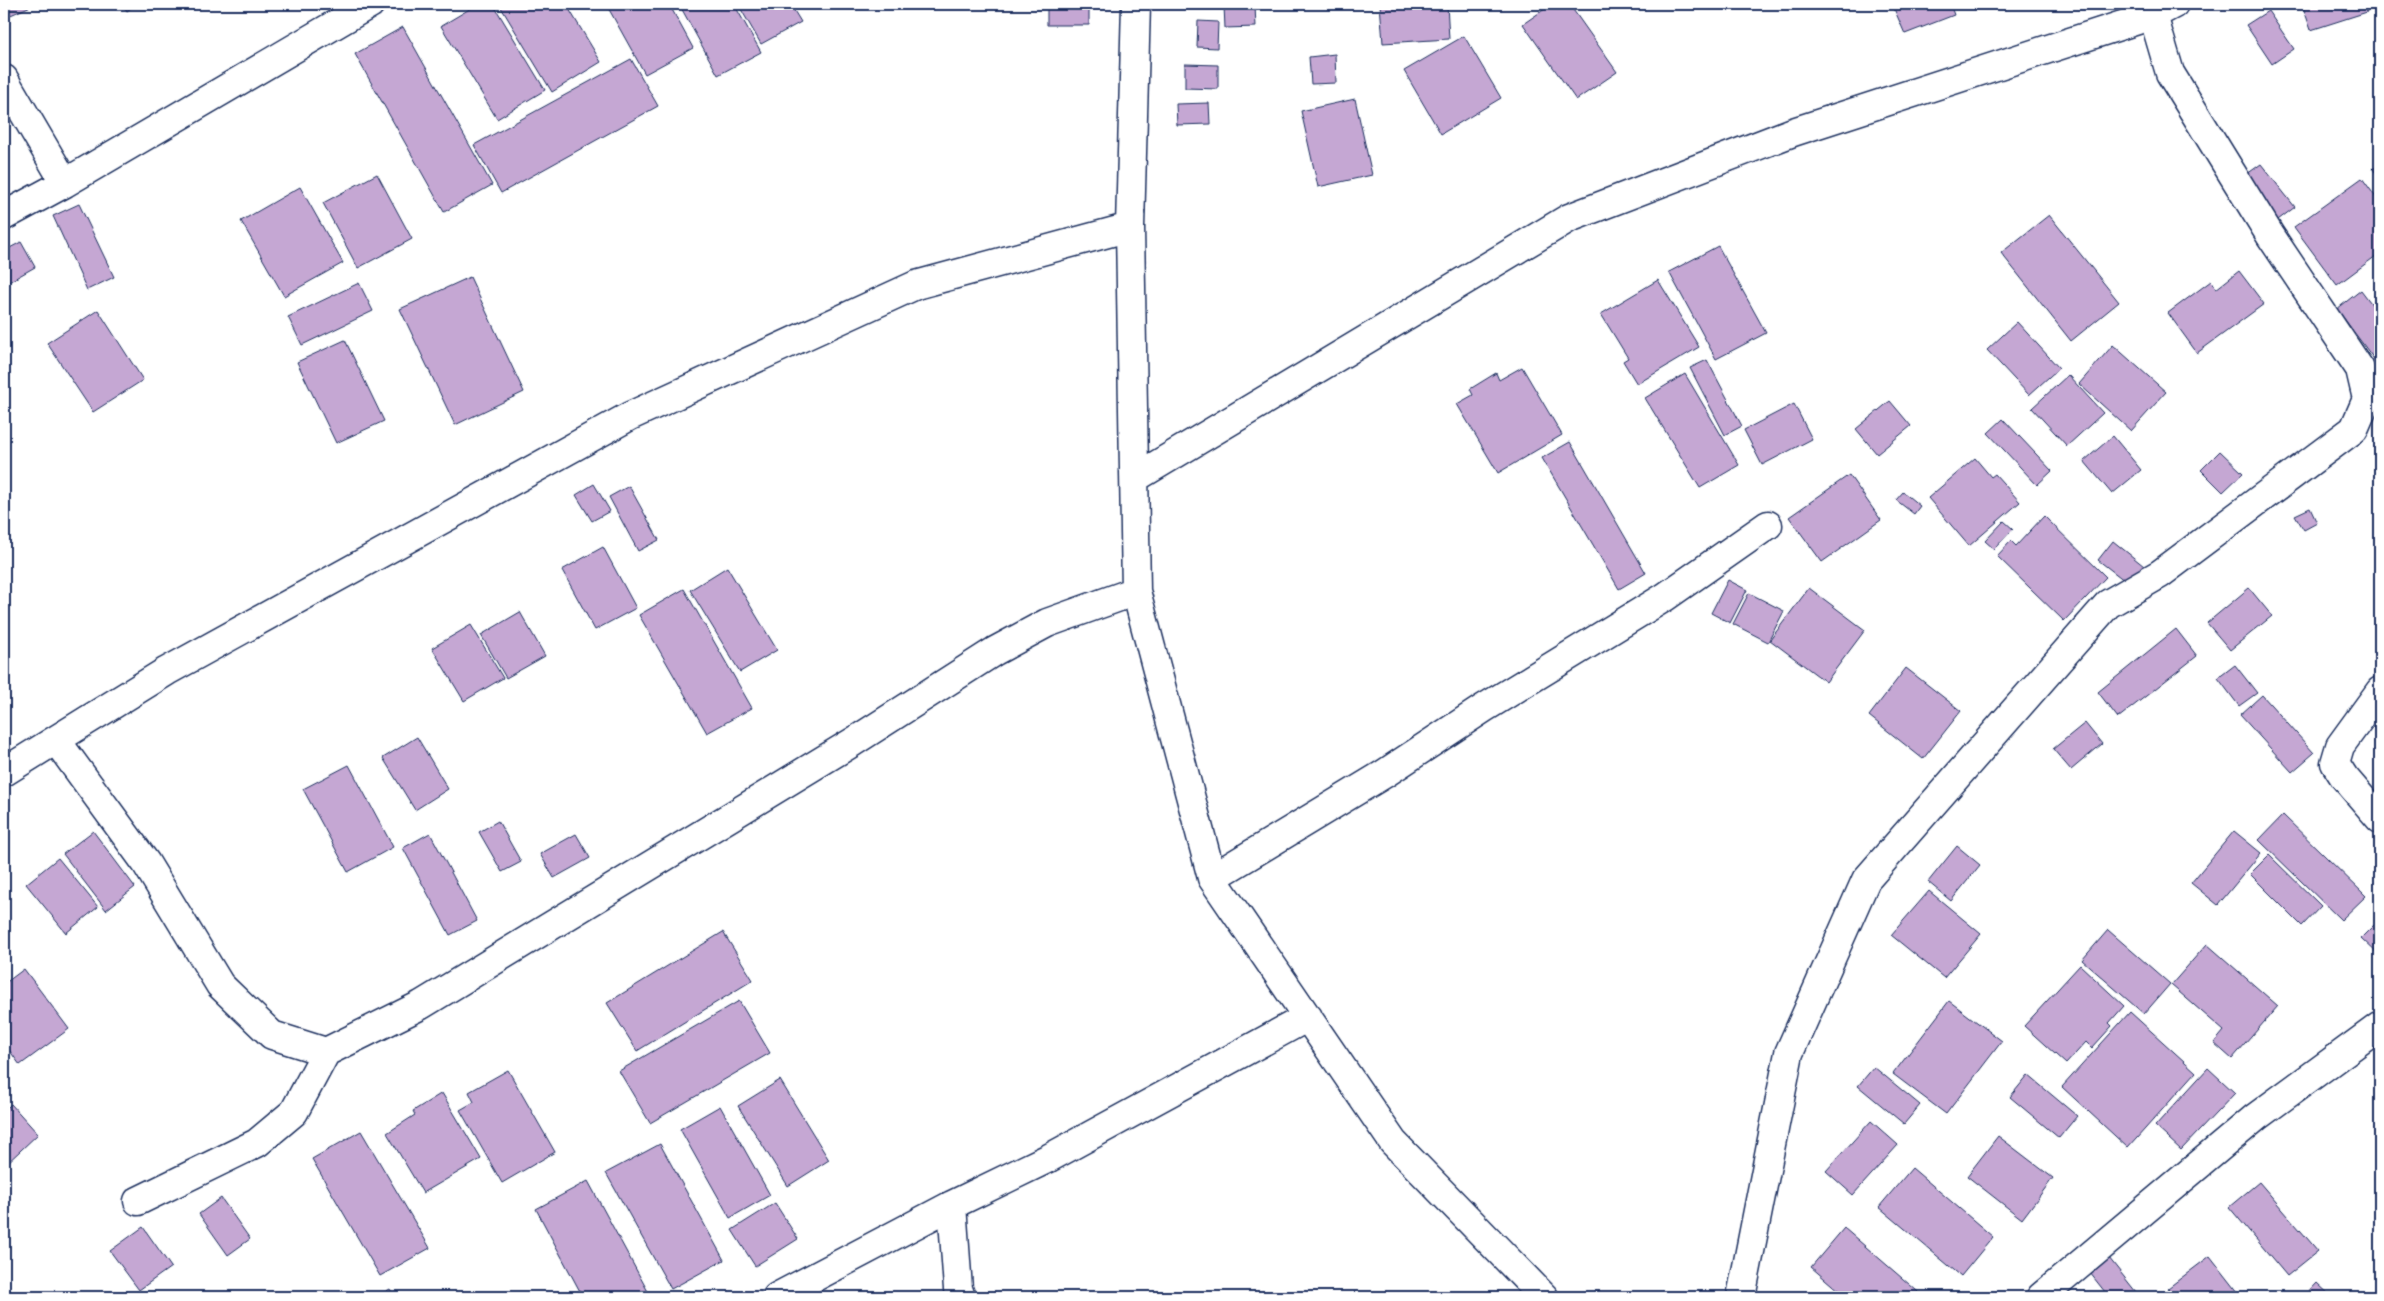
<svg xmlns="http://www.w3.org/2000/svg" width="2384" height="1301" viewBox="0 0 2384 1301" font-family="Kalam,sans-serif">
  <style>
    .building { fill: #c5a7d3; stroke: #1b2f5e }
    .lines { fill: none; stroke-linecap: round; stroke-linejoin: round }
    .minor-casing { stroke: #1b2f5e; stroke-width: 31 }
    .minor { stroke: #fff; stroke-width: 28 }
  </style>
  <rect width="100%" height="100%" fill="#fff"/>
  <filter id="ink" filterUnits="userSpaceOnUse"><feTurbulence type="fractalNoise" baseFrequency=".02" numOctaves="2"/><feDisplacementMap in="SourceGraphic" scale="10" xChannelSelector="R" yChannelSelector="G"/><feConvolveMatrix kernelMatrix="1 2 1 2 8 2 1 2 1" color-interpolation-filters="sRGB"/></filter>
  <g filter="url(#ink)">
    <path class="building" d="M4,4h28l1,1 -29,13z
      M122,4h14l-9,7z
      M478,4h15l52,86 -48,29 -56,-93z
      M499,4h67l35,58 -49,30z
      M606,4h63l24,44 -48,26z
      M679,4h55l27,48 -43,23z
      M738,4h52l11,18 -40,22z
      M1047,4h42v21h-42z
      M1380,4h67l2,35 -66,4z
      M1552,4h17l48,68 -41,28 -53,-76z
      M1892,4h58l4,11 -49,19z
      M2302,4h62l3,8 -56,18z
      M1224,6h31l1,21 -31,1z
      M2268,11l26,38 -22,15 -26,-39z
      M1198,21l20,1 -1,26 -20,-1z
      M403,27l89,158 -48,27 -89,-158z
      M1464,36l37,62 -60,36 -37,-63z
      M1335,54l1,29 -25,1 -2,-27z
      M631,59l27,47 -157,87 -27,-48z
      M1185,64l33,1v24l-33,-1z
      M1355,99l17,76 -54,12 -17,-76z
      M1209,103l1,21 -33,1 -1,-21z
      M2261,164l34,43 -21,16 -34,-44z
      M2380,164v15l-7,-10z
      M377,174l35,65 -54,29 -35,-65z
      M2362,178l18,25v50l-43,32 -43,-58z
      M300,187l43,76 -59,33 -43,-75z
      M79,204l35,73 -27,13 -34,-74z
      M2049,215l70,87 -48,39 -70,-88z
      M21,242l14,25 -30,17 -1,-33z
      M1718,246l48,87 -50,26 -47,-87z
      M2239,271l25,33 -67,49 -29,-40 43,-32 5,8z
      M470,277l54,115 -69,33 -55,-116z
      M1658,280l41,67 -62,37 -14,-23 5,-3 -27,-44z
      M359,283l14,28 -71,34 -14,-28z
      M2361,290l19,25v39l-6,5 -37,-50z
      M98,310l45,70 -50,32 -46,-69z
      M2017,322l42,46 -30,27 -42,-45z
      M345,340l39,81 -48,22 -39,-81z
      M2113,345l53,47 -35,39 -52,-47z
      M1707,360l35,66 -17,9 -35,-67z
      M1522,367l40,68 -64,38 -41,-69 16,-9 -3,-6 26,-16 3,7z
      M1685,374l54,91 -39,23 -55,-90z
      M2068,375l35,38 -36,33 -35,-38z
      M1890,401l21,25 -34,28 -21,-25z
      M1794,404l18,35 -50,26 -18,-35z
      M2003,419l49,52 -15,14 -49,-52z
      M2113,436l28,34 -29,24 -28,-33z
      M1570,442l76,131 -27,16 -77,-131z
      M2220,451l23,22 -20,19 -22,-22z
      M1975,458l16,19 4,-3 25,28 -51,44 -41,-48z
      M1849,475l32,45 -59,42 -33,-45z
      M594,484l16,27 -18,10 -16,-26z
      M629,486l30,54 -21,11 -29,-54z
      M1903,492l17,14 -6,8 -18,-14z
      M2310,508l7,15 -13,7 -9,-15z
      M2044,516l62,61 -42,44 -67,-65 14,-15 5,5z
      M2004,521l9,8 -19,20 -9,-8z
      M2113,541l31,25 -15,18 -31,-24z
      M603,547l33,61 -41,22 -33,-60z
      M727,567l50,83 -37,22 -50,-82z
      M1728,580l19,10 -17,33 -19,-10z
      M1809,588l56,42 -39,52 -56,-42z
      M2249,588l23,28 -42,34 -23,-27z
      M684,589l68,119 -45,25 -68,-118z
      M1749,593l35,18 -16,31 -35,-18z
      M520,612l25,44 -39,22 -25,-43z
      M471,625l32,53 -39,23 -32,-53z
      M2176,629l21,27 -79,62 -20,-26z
      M2235,665l22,28 -18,13 -21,-28z
      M1906,668l55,43 -38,48 -54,-43z
      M2262,695l52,58 -22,19 -52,-57z
      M2085,723l17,21 -31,26 -18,-21z
      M417,737l31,52 -33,21 -32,-52z
      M349,765l44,82 -45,25 -45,-83z
      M2283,815l83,81 -25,24 -82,-80z
      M498,821l23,41 -19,10 -23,-40z
      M93,831l42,56 -29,23 -43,-56z
      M2234,831l27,22 -43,52 -27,-22z
      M430,833l47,88 -27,14 -47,-87z
      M576,834l14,24 -36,20 -14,-24z
      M1957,846l23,19 -29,36 -23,-19z
      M2269,855l52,51 -19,20 -52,-52z
      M58,858l40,49 -32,26 -40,-49z
      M1929,891l52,43 -37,44 -53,-43z
      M2374,925l6,7v24l-19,-18z
      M2108,930l62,54 -26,30 -62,-54z
      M723,932l30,48 -116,71 -30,-48z
      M2207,944l71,62 -46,53 -18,-16 10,-12 -53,-46z
      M2080,965l44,41 -15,17 3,3 -20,22 -6,-6 -20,22 -42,-38z
      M24,969l45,60 -49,36 -16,-22v-59z
      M739,1001l31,52 -120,70 -31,-52z
      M1949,1001l53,40 -56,73 -53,-40z
      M2130,1012l66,60 -68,76 -66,-61z
      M1874,1067l46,38 -16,19 -46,-38z
      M2208,1068l27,25 -54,57 -26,-24z
      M508,1070l47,82 -53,31 -42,-73 14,-8 -5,-10z
      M2028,1075l49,41 -18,22 -49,-41z
      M780,1080l49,80 -41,26 -50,-80z
      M442,1093l39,66 -58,34 -36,-60 28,-18 -2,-4z
      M11,1104l27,30 -34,32v-55z
      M720,1106l50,89 -40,23 -50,-89z
      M1871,1121l27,24 -45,50 -27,-24z
      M361,1131l69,117 -50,28 -68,-117z
      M1998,1136l55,42 -31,41 -55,-43z
      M660,1144l64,116 -53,29 -65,-116z
      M1912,1168l81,69 -32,39 -82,-69z
      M588,1181l63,116h-68l-47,-88z
      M2259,1182l59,69 -31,25 -58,-69z
      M221,1198l29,41 -22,16 -29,-41z
      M775,1203l23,36 -43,27 -23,-36z
      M143,1227l28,40 -32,23 -29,-39z
      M1844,1228l80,69h-78l-35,-30z
      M2210,1256l32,41h-67l-7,-9z
      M2109,1258l31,39h-31l-19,-24z
      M2317,1283l15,14h-28z
      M390,1289l5,8h-19z"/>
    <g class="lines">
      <defs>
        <path id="minor" d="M1136,4l-6,223 6,364 76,287 181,264 151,155
          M4,79l61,104
          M4,216l61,-33 305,-179
          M1135,478l434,-260 224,-86 360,-117 21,-11
          M2380,691l-40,55 -5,17 9,14 36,42
          M56,740l90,123 74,122 52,50 54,17 95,-47 432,-263 142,-91 52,-28 89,-32
          M4,772l163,-101 463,-255 286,-131 214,-58
          M1212,878l172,-104 100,-66 181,-111 103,-72
          M138,1201l119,-58 37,-31 32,-60
          M952,1205l6,84 3,8
          M777,1297l175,-92 97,-47 259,-141
          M1741,1297l48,-244 77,-173 242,-276 52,-30 194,-145 13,-30 -7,-30 -90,-134 -100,-162 -17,-58
          M2041,1297l215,-180 124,-91"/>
      </defs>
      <use href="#minor" class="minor-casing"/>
      <use href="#minor" class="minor"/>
    </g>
  </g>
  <rect width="2384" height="1301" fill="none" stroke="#fff" stroke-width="20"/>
  <rect x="10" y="10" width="2364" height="1281" fill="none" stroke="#1b2f5e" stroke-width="2" filter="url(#ink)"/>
</svg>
